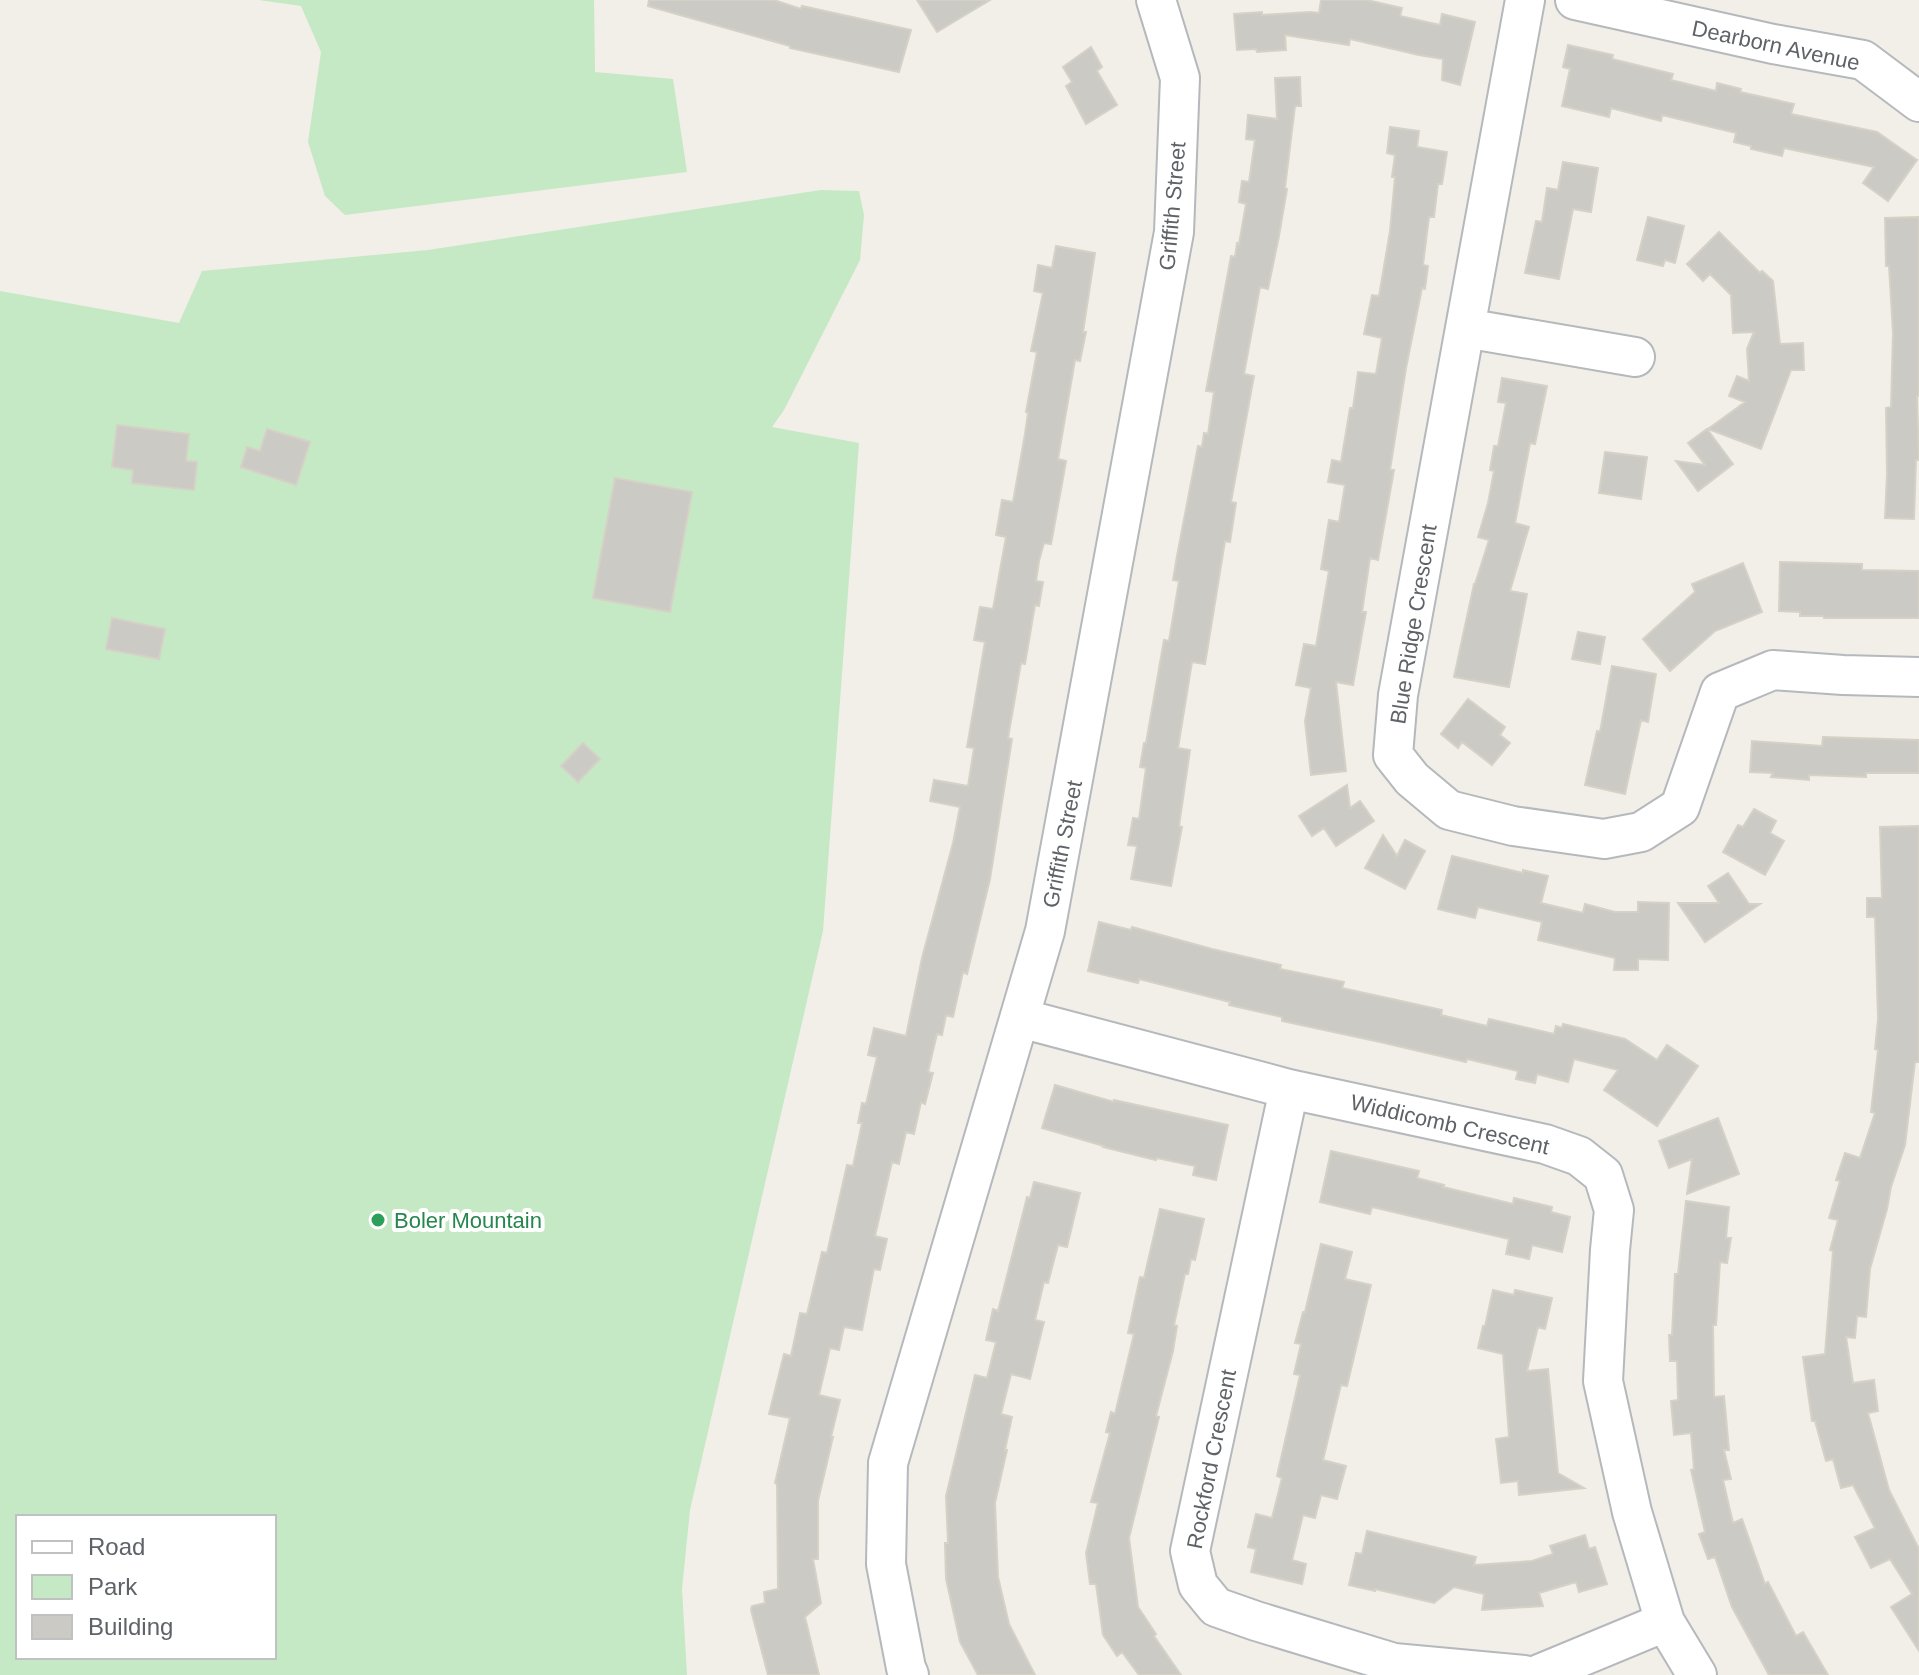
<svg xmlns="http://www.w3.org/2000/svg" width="1919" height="1675" viewBox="0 0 1919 1675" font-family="Helvetica,sans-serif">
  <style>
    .green { fill: #c5e8c5; fill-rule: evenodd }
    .building { fill: #cccac5; stroke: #d6d1c6; stroke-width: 2 }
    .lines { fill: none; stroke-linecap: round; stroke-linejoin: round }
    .minor-casing { stroke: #b5b8bc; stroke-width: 42 }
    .minor { stroke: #fff; stroke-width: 38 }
    .leisure-dot { fill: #2e9e5b; stroke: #fff; stroke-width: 3 }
    .labels { text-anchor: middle; stroke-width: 8; stroke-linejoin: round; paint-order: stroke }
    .street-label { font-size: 22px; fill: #5f6368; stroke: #fff }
    .leisure-label { font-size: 22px; fill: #27864d; stroke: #fff; text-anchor: start }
  </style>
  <rect width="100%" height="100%" fill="#f1efe8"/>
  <path class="green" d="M259,0h335l1,72 78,7 14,93 -342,43 -20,-19 -17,-54 13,-90 -20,-46z
    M821,190l38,1 5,24 -4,45 -76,150 -12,17 87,16 -36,488 -133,579 -8,79 5,86h-687v-1384l179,32 23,-52 226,-21zM18,1517h256v140h-256z"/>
  <path class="building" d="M649,0h125l27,9 1,-3 109,24 -12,42 -109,-24v-2l-142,-40z
    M917,0h73l-53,32z
    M1321,0h46l35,8 -2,8 40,9 2,-11 33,8 -15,63 -18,-5 1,-21 -24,-4 -69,-16 -1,6 -64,-10 1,15 -29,2 -1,-3 -19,1 -3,-36 28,-2v3l48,-3 9,1z
    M1568,45l45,10 -1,4 61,15 -2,6 45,11 1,-8 24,6 -1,3 54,12 -3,10 86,18 40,28 -29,41 -25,-18 11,-16 -90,-19 -2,8 -31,-7v-3l-17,-4 2,-9 -74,-18 -1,6 -50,-13 -2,9 -47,-11 8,-37 -7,-2z
    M1091,47l11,20 -5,4 20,34 -31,19 -20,-38 6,-4 -9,-15z
    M1300,77l1,29h-6l-10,82 2,1 -8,47 -11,53 -8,-2 -16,87 10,2 -23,126 5,1 -6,39 -5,-1 -20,123 -13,-2 -14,86 12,2 -11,76 3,1 -11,59 -40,-7 6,-33 -9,-1 5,-27 6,1 7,-51 -6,-1 4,-24h2l18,-103 5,1 10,-60 -6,-1 4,-24 21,-110 4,1 2,-14 4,1 6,-42 -8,-1 25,-135 4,1 2,-14 2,1 7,-40 -7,-2 3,-21 7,1 6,-42 -9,-1 2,-24 29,4 -2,-41z
    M1390,127l29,4 -2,16 30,5 -5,32h-4l-4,33h-5l-6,48 5,1 -3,23 -3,-1 -16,80 -16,102h4l-16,90 -8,-2 -8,54h4l-13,73 -17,-3 10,89 -35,4 -6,-54 6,-33 -15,-3 8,-41 12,2 13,-75 -8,-2 8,-49 10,2 6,-37 -17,-3 4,-22 9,2 9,-54h3l5,-36 18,2 6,-36 -18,-4 8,-39 7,1 11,-65 5,-54h-3l3,-22 -8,-2z
    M1563,162l35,6 -7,44 -18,-3 -14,70 -34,-6 11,-52 6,1 5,-34 11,2z
    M1648,217l36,9 -9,37 -10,-3 -2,6 -26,-6z
    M1919,217v179h-2l2,64h-3l-2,59 -29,-1 2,-44 -1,-66 5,-1 2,-74 -4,-67h-3l-1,-48z
    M1719,232l41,41 2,-2 11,10 7,63 23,-1 1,27h-13l-30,79 -53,-20 37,-27 -16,-6 8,-20 12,5 -2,-32 7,-17 -21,1 -2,-38 -21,-21 -7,7 -16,-17z
    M1056,246l39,7 -12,79h3l-6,29 -5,-1 -17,99 8,2 -4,23 -11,60 -7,-1 -5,18 -3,20 7,1 -4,24 -4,-1 -10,59 -4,-1 -13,75 4,1 -22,140 -23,95 -4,-2 -10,45 -7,-2 -4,20 -5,-1 -9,38 5,1 -8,31 -4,-2 -7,32 -8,-2 -7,32 -7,-2 -17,74 12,3 -7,31 -6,-1 -12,61 -18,-3 -5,23 -9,-2 -11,47 21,5 -9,37h2l-15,64v58h-5l8,44 -16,14 14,58h-51l-17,-65 1,-4 13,-3 -1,-11 14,-3 -1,-105 -2,-1 15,-65 -21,-4 15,-60 7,2 9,-43 7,1 15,-62 5,1 20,-88 6,1 9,-43h-4l4,-20 4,1 11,-47 -9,-2 6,-27 32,8 16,-78 31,-115 7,-36 -30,-6 4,-21 34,6 6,-38 -7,-1 18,-105 -11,-2 6,-33 13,2 13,-72 -10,-2 6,-35 11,2 12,-68 3,-21 -2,-1 11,-60 -6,-1 12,-58 -9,-2 4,-26 14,3z
    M1502,378l45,8 -12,58 -5,-1 -15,80 14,4 -19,64 17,3 -18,93 -55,-10 20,-93h1l14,-44 -11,-3 10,-34 6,-32 -4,-1 4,-24h4l8,-43 -8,-1z
    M117,425l72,9 -3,27 11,1 -3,28 -62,-7 1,-13 -21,-3z
    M267,429l43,13 -14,43 -55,-18 6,-20 13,4z
    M1707,429l26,35 -35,27 -22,-30 29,4 -17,-22z
    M1605,452l42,5 -6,42 -42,-6z
    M615,478l77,14 -22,120 -77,-14z
    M1780,562l82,2v6l57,1v47h-95v-2h-24v-4l-21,-1z
    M1743,563l19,49 -47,19 -45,40 -27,-32 52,-47 -3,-8z
    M112,618l53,11 -6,30 -53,-10z
    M1578,632l27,5 -5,27 -28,-5z
    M1612,666l44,8 -8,48 -7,-2 -16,74 -40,-9 12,-54 3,1z
    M1468,699l37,28 -5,8 10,8 -18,22 -30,-23 -4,6 -17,-14z
    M1823,737l96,3v33h-53v4l-57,-2v5l-38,-3 2,-4 -23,-1 2,-31 70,5z
    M583,743l17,16 -22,23 -17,-16z
    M1347,785l3,23 10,-7 14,20 -38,25 -12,-18 -12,8 -13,-20z
    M1754,809l22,12 -6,12 14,8 -19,34 -42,-23 15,-27 5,2z
    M1919,826v236h-4l-10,83 -14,42 -4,22 -17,60 -4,48 -9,-1 -2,22 -9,-1 7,46 21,-3 4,31 -10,2 21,77 30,59v102l-28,-44 21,-13 -22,-35 -19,9 -16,-31 20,-9 -22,-43 -12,3 -8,-29 -7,2 -11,-40h-3l-9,-64 22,-3 8,-103 -3,-1 8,-30 -9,-2 11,-37 -4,-1 9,-27 15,5 15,-45 -4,-1 7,-62 -3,-1 3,-30 -3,-102h-8v-19h15l-2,-71z
    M1383,835l14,21 8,-16 20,11 -20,38 -40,-21z
    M1452,856l71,17v-3l25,6 -7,27 42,10 2,-9 30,8h23v-10l31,1 -1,57 -30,-1v11h-24l1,-12 -77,-18 4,-18 -64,-15 -3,11 -37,-9z
    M1728,873l21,31h11l-55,38 -27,-39h41l-11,-17z
    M1099,922l32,8 1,-3 80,22 69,16 -1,4 64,13 -2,6 100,22 -1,5 46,11 2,-7 65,15 2,-8 6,2 1,-4 62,15 32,21 10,-15 31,21 -41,60 -53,-36 14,-20 -44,-11 -6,23 -31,-8 -2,9 -19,-4 2,-8 -51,-12 -1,3 -86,-20 -98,-21v-4l-53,-12 1,-3 -91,-23 -1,4 -50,-12z
    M1055,1085l59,17v-2l114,25 -12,55 -23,-5 2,-9 -38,-8 -1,2 -53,-13 1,-1 -62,-18z
    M1718,1118l21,56 -52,20 5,-35 -23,9 -10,-27z
    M1331,1151l88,20 -2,7 27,7 -1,2 70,17 1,-6 38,9 -1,5 19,5 -8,35 -30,-7 -3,14 -23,-5 3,-15 -137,-32 -2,7 -50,-12z
    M1034,1182l46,11 -13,54 -9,-2 -10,38 -4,-1 -9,38 9,2 -14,57 -19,-5 -10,40 11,3 -7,33h2l-12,53 3,74 11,47 26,51h-57l-18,-33 -14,-63 -1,-36h3l-2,-47 29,-121 12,3 9,-36 -10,-2 7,-31 5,2 29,-114 3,1z
    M1686,1201l43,6 -3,31h5l-4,25 -7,-1 -4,63h-3l1,72 10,-1 5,54h-5l7,29 -8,1 10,43 9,-4 23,65 3,-2 28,54 7,-4 25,43h-59l-37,-68 -17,-50 -7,2 -9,-25 6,-2 -14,-62 3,-1 -3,-36 -17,2 -3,-34 7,-1 -1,-39h-7l-1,-26h3l3,-61h3z
    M1160,1209l44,10 -9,41 -4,-1 -3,15h-3l-11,51 3,1 -4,25 -17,65 3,1 -30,121 9,69 18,27 -2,2 27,39h-42l-17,-23 -5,4 -14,-21 -7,-51h-6l-4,-31 12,-50 -7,-1 19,-69 -4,-1 5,-20 4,2 19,-80 -6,-1 12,-56 4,1z
    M1321,1244l31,8 -7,27 26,6 -24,101 -6,-1 -18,75 23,6 -9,33 -16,-4 -6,23 -12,-3 -11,45 14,4 -4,20 -51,-12 5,-23 -8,-2 8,-33 16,4 10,-40 -5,-2 23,-101 -6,-1 7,-30 -6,-1 8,-31h2z
    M1493,1290l21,5 1,-5 37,8 -7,31 -7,-2 -11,44 21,-2 10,104 26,15 -65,7 -1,-14 -17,2 -5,-44 13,-2 -6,-83 -25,-6 5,-22h2z
    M1367,1531l109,26 -2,8 58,-4 21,-7 -3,-8 35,-11 4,14 6,-2 12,37 -28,8 -3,-10 -37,11 4,13 -61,4 2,-16 -30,-7 -20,16 -59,-14v2l-26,-6 7,-32 6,1z"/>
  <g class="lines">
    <defs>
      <path id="minor" d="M1525,0l-127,695 -5,60 19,24 37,31 64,16 91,13 37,-7 39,-25 40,-115 53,-22 70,5 76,2
        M1575,0l198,44 90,16 56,42
        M1465,328l170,29
        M1020,1018l269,71 256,55 34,12 24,19 11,35 -4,40 -7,131 29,131 33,110 32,53
        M1289,1089l-99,462 8,34 18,22 40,14 138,42 130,12
        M909,1675l-3,-7 -20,-104 2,-101 157,-532 129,-699 6,-154 -24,-78
        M1537,1675l128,-53"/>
    </defs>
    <use href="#minor" class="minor-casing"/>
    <use href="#minor" class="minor"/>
  </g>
  <circle class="leisure-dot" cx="378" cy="1220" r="8"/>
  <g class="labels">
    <g class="street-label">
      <text transform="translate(1776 45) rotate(12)" y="8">Dearborn Avenue</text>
      <text transform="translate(1172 206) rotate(-85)" y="8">Griffith Street</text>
      <text transform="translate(1413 624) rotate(-81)" y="8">Blue Ridge Crescent</text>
      <text transform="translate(1062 844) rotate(-79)" y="8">Griffith Street</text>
      <text transform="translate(1450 1124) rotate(13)" y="8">Widdicomb Crescent</text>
      <text transform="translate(1211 1459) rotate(-79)" y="8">Rockford Crescent</text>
    </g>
    <g class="leisure-label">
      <text x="394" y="1228">Boler Mountain</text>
    </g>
  </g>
  <rect x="16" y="1515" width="260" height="144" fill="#ffffff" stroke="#bfc1c3" stroke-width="2"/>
  <rect x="32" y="1541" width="40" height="12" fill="#ffffff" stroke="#bfc1c3" stroke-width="2"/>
  <text x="88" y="1555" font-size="24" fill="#5f6368">Road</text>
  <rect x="32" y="1575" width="40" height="24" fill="#c5e8c5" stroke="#bfc1c3" stroke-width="2"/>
  <text x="88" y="1595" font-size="24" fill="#5f6368">Park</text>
  <rect x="32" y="1615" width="40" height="24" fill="#cccac5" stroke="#bfc1c3" stroke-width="2"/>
  <text x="88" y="1635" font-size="24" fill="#5f6368">Building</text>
</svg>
